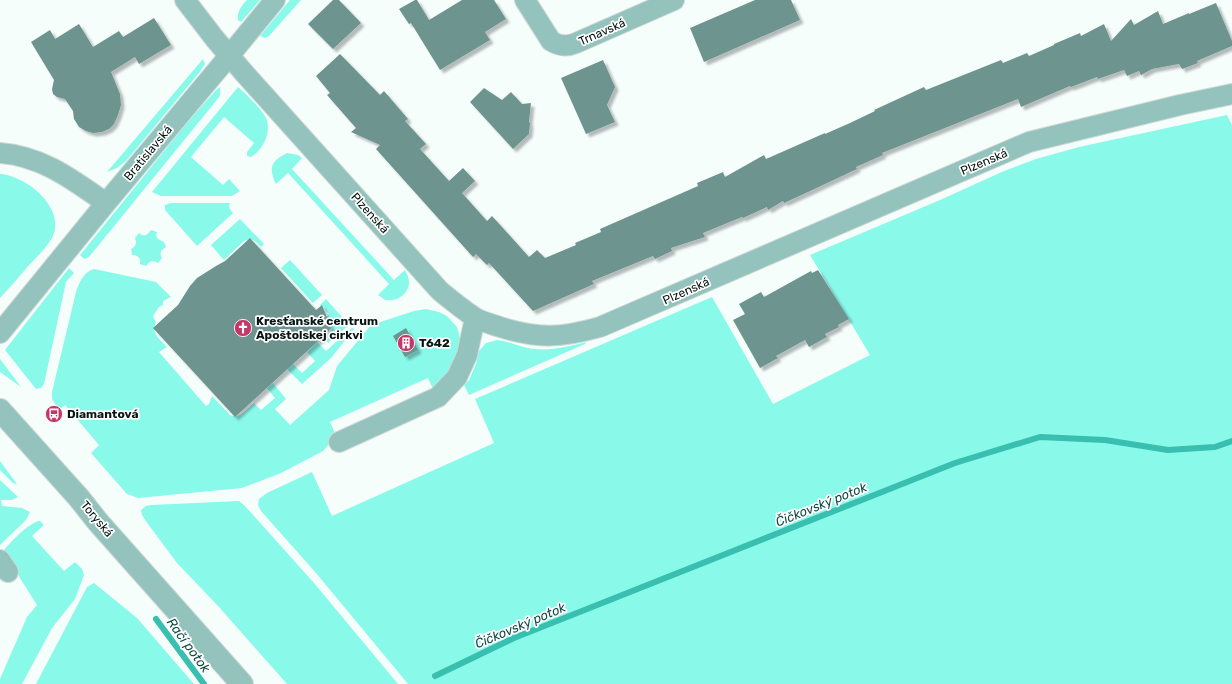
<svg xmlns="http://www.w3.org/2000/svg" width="1232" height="684" viewBox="0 0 1232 684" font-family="Rubik,sans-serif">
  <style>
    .green { fill: #89f9ea }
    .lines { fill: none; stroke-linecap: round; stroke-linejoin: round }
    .stream { stroke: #38bfb0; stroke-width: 6 }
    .building { fill: #6d948e; filter: url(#shadow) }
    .minor-casing { stroke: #d0d9d7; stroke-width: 22 }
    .tertiary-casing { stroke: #d0d9d7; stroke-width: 24 }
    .minor { stroke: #93c3bc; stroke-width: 20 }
    .tertiary { stroke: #93c3bc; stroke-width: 22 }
    .labels { text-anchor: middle; stroke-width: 3.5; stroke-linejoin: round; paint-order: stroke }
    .street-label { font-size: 12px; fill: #061613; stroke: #fff }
    .poi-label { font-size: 12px; font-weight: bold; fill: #061613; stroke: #fff; text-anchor: start }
    .water-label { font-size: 13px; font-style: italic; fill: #114a43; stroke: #fff }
  </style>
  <defs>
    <filter id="shadow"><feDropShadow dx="3.5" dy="3.5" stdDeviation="1" flood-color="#0004"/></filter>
  </defs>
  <rect width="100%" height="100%" fill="#f6fefc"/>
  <path class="green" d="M247,0h13l-19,22 -3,-2c-1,-8 3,-14 9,-20z
    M290,0h11l-32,36 -4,2 -5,-2z
    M203,59l2,5 -6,9 -73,88 -9,7 -10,4z
    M220,87v9l-131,161 -5,2 -4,-4 106,-131 30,-34z
    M238,87c9,8 23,21 28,31 6,14 -3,32 -15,39l-4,-1v-4l7,-9 -30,-26 -33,40 32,28 6,-6 11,12 -8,5h-71l-9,-4z
    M1227,115l5,10v559h-824l-92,-111 -55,-62 -3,-6 1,-6 8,-6 45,-21 20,44 162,-73 -19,-44 237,-102 61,107 97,-49 -60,-100 130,-55 64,-29 32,-12 43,-12z
    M287,153l11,2 4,3 -10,11 102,111 11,-10c2,4 4,8 4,12 0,12 -12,20 -23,18 -3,-1 -6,-4 -8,-5l11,-11 -101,-111 -12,11c-8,-16 -5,-23 11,-31z
    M0,174c11,0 30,10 38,18 12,11 23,29 14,46 -6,10 -14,18 -22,26 -10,12 -20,23 -30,34z
    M171,203h59c-2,4 0,7 3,10l-36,33 -32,-36v-5z
    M240,219l24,25 -3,3c-5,-6 -9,-10 -17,-6l-20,19 -13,-15z
    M151,230l6,2 -1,4 2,3 6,3 2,5c-5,3 -7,6 -4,11l-4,5c-5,-3 -9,-2 -12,3l-6,-2c1,-6 -2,-9 -8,-9l-1,-6c5,-3 6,-6 4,-11l4,-5c5,4 8,3 12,-3z
    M290,260l32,35 -9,8 -32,-35z
    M69,268l5,5 -8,9 -22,102 -3,4 -5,1 -31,-39z
    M94,269l62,13 15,15 -8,4v4l-4,2 -6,9 3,7c-6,10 5,17 11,24l-8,5 47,54 3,-2 3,-8 18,19c10,5 17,-6 24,-12l7,7 14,-12 -8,-10 6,-5 13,16 -11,10 15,16 39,-35 8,-24 34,-41 43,-14 12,-2 13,3 8,4 10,11 4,15 -4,21 -24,26 -5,-11 -98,44 5,11 -4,9 -8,9 -42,22 -39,15 -104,10 -11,-4 -36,-41 8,-8 -34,-40 -6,5 -7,-11v-7l24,-100c3,-9 8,-21 18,-23z
    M326,299l23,26 -21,18 -4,-5 8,-8 -2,-7 -4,-6 3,-3 -9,-9z
    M352,328l2,1 -23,29 -29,26 -15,-15 6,-5 9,9 13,-12 -8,-9 10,-10 9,9z
    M497,340c11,1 20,6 31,8 19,4 39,-1 58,-6l-1,2 -116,51 -5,-10 5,-5 7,-16 3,-13 7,-8z
    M0,359l21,28 -21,-15z
    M0,461l17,23 -4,-1 -13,-13z
    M0,480l18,17 -6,3h-11l1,6 20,2 8,4 -4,8 -26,25z
    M239,501l6,5 69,77 84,101h-111l-68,-77 -42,-44 -29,-39 -6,-9 -1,-5 5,-4 5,-1z
    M38,521h2l4,4 -12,11 32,35 11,-9 7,7 2,6 -9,24 -23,29 -30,56h-22v-5l27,-62 10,-12 -34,-54c10,-11 21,-24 35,-30z
    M94,583l43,35 57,66h-158l51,-97z"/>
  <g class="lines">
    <path class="stream" d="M156,619l48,65
      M435,676l79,-38 441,-175 85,-26 65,3 63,10 47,-3 17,-6"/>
  </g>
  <path class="building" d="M333,0h6l22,23 -28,26 -25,-25z
    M415,0h2l12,20 33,-20h32l12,19 -21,13 5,8 -50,30 -29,-47 -2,1 -10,-15z
    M755,0h36l9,20 -96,42 -14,-34z
    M1216,3l16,38v5l-35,15 1,2 -16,6 -3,-5 -27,5 -11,6 -2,-4 -12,5 -3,-6 -26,9 -1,-2 -26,10 -1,-1 -49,21 -3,-8 -136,54 1,2 -27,12 1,2 -49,23 -24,11 -1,-2 -15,9 -1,-3 -24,11 -1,-1 -39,16 2,4 -34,11 1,3 -17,8 -2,-3 -61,25 2,3 -61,27 -44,-48 -2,2 -11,-11 -3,3 -97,-108 4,-4 -29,-13 5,-4 -29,-33 3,-2 -14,-17 24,-22 40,41 4,-4 24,28 -3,2 21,23 -6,5 29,32 14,-13 12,13 -13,12 25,28 5,-5 37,41 8,-7 8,8 31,-13 -1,-2 26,-11 -1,-3 98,-43 -1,-3 26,-11 2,5 39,-22 2,4 59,-26v1l25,-11 25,-12 -1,-1 50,-23 2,3 75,-30 2,3 24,-10 2,3 25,-11v-1l26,-11 1,3 23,-12 7,17 20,-22 3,6 24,-14 5,13 26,-11v1z
    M154,18l17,27 -32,19 -4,-7 -24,15 9,22 1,11 -3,10 -4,9 -5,5 -7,3 -9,1 -7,-2 -7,-4 -5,-8 -1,-8 -8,-12 -8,-2 -4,-3 -1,-5 2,-9 -23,-38 19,-12 5,9 24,-15 14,23 26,-16 4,6z
    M603,60l12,27 -8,18 8,17 -29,12 -25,-56z
    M484,88l18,12 9,-8 11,12 9,-1 -2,19 1,1 -1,11 -16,15 -43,-47z
    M250,238l66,72 6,-5 9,23 -3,4 -93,85 -82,-89 25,-23 12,-19 7,-8 19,-12 9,-5z
    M818,270l31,49 -11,6 1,2 -14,7 2,3 -18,10 -4,-7 -29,16 2,2 -18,10 -27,-48 12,-6 -6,-10 22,-12 3,5 47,-26 1,2z
    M406,328l12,22 -13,7 -12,-21z"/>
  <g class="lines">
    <defs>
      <path id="minor" d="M185,0l30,39 30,35 195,217c11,9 22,18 34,26 8,5 18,7 26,10 39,12 61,11 100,0l429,-185 151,-37 52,-11
        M525,0l26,41c8,5 16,6 25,2l98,-43
        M0,153c42,3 73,27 106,50
        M0,333l106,-130 123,-147 46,-56
        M339,442l99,-45 19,-20 10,-22 8,-37
        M0,560l8,12"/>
      <path id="tertiary" d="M0,410l79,88 19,24 144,162"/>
    </defs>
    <use href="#minor" class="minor-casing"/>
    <use href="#tertiary" class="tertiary-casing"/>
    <use href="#minor" class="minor"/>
    <use href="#tertiary" class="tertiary"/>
  </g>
  <defs>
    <symbol id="church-disc" viewBox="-11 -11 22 22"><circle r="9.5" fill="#c43768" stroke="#fff"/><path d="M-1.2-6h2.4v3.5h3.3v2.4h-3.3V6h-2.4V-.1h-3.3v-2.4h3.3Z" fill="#fff"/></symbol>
    <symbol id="building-disc" viewBox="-11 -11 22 22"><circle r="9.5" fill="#c43768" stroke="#fff"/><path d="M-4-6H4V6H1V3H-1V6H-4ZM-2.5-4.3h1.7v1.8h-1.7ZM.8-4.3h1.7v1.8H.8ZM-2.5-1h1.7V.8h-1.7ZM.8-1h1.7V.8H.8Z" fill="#fff"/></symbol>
    <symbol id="bus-disc" viewBox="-11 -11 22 22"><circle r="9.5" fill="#c43768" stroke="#fff"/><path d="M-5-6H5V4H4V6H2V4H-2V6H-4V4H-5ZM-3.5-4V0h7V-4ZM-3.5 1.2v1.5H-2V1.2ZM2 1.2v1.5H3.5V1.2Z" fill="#fff"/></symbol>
  </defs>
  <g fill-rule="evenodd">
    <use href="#church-disc" x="233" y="318" width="20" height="20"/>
    <use href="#building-disc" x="396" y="333" width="20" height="20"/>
    <use href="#bus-disc" x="44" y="404" width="20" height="20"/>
  </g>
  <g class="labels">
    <g class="street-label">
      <text transform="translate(602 32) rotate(-24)" y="4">Trnavská</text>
      <text transform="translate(148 153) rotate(-50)" y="4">Bratislavská</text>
      <text transform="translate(984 162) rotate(-23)" y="4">Plzenská</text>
      <text transform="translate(370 213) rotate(48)" y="4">Plzenská</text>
      <text transform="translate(686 291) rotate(-24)" y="4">Plzenská</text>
      <text transform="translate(97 519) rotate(50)" y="4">Toryská</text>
    </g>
    <g class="poi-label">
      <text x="256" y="325">Kresťanské centrum<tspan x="256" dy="14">Apoštolskej cirkvi</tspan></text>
      <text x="419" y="347">T642</text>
      <text x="67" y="418">Diamantová</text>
    </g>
    <g class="water-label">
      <text transform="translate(821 504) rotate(-22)" y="5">Čičkovský potok</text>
      <text transform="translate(520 625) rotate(-23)" y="5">Čičkovský potok</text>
      <text transform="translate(189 645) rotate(54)" y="5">Račí potok</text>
    </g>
  </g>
</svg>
